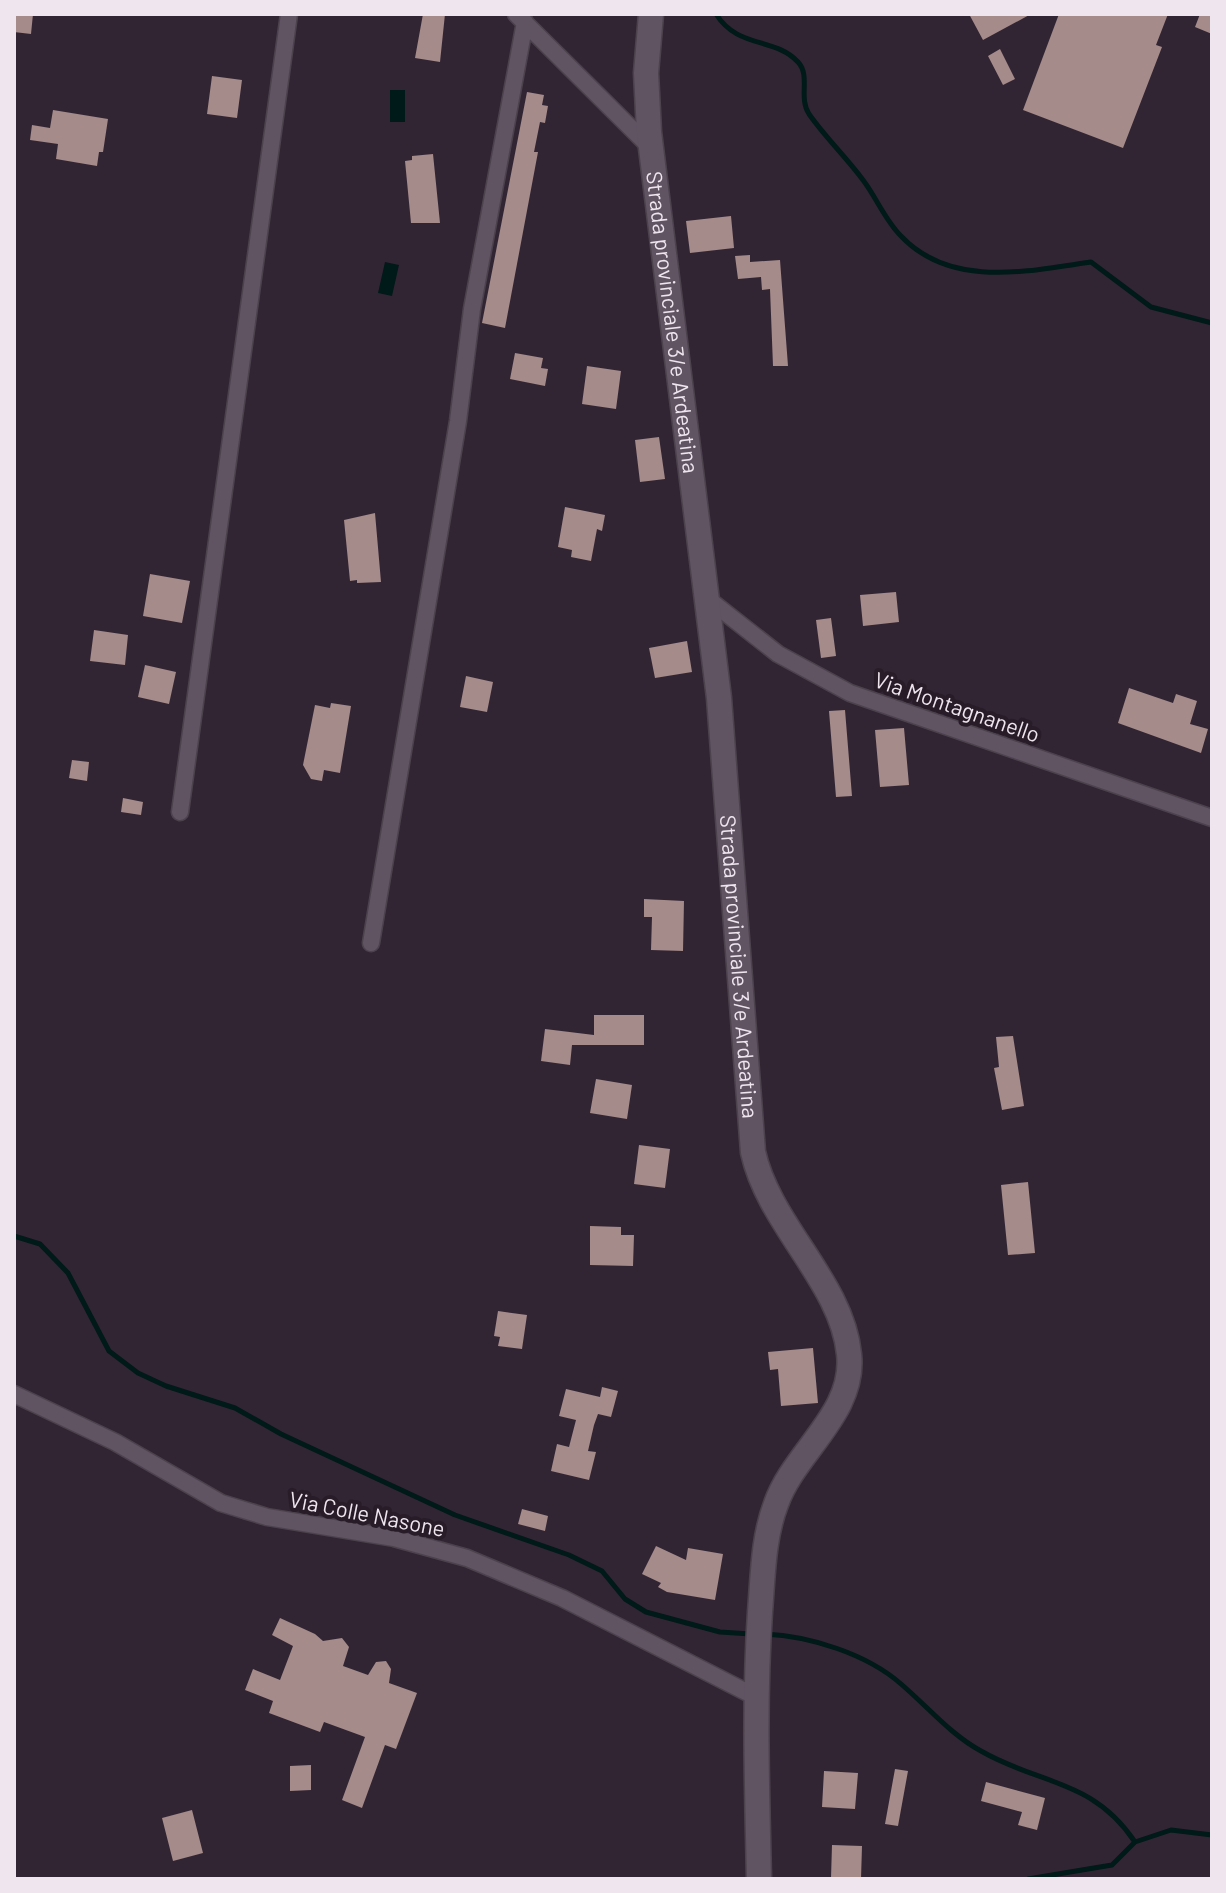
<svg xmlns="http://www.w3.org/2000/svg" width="1226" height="1893" viewBox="0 0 1226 1893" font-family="Barlow,sans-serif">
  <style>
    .water { fill: #001919 }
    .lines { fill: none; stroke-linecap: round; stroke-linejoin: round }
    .stream { stroke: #001919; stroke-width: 5 }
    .building { fill: #a58b8a }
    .minor-casing { stroke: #4c424e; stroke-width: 19 }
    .secondary-casing { stroke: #4c424e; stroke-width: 27 }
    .minor { stroke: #605362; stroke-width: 16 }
    .secondary { stroke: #605362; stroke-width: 24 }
    .labels { text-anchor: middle; stroke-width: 8; stroke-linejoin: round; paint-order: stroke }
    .street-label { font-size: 22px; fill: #eee5ef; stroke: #281c29 }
  </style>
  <rect width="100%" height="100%" fill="#322533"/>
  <path class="water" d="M390,90h15v32h-15z
    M385,262l14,3 -7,31 -14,-3z"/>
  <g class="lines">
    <path class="stream" d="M716,14c22,35 59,23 82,48 13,14 0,35 11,52 16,23 37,43 54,66 13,17 22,40 38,56 50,53 127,35 190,26l60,45 61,16
      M14,1236l26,8 28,29 41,78 29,22 28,13 69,22 46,26 174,81 114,40 33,16 23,28 21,13 74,20 31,2
      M765,1634c45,2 102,20 136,50 26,22 50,51 80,67 59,34 112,28 154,91
      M1028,1879l84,-14 23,-23 36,-12 41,5"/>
  </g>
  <path class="building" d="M14,14h19l-2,20 -17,-2z
    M423,14h22l-5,48 -25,-4z
    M969,14h62l-48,26z
    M1059,14h109l-12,31 6,2 -39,101 -100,-38z
    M1200,14h12v20l-17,-7z
    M1000,49l15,30 -12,6 -15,-29z
    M212,76l30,4 -5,38 -30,-4z
    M527,92l17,3 -2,10 6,1 -3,17 -5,-1 -6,30h4l-33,176 -23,-5z
    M53,110l55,9 -5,33h-4l-2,14 -41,-7 2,-15 -28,-4 2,-15 18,3z
    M433,154l7,69h-29l-6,-62 7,-1v-4z
    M731,216l3,32 -44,5 -4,-32z
    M750,255v7l30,-2 8,106h-15l-3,-77 -8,1 -1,-13 -23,2 -3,-23z
    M515,353l28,5 -2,10 7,1 -3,17 -35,-7z
    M587,366l34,5 -5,38 -34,-5z
    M659,437l6,42 -25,3 -5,-42z
    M565,507l40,8 -3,16 -5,-2 -6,32 -20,-4 1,-7 -14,-3z
    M375,513l6,69 -24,1v-3l-7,1 -6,-61z
    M150,574l40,7 -8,42 -39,-7z
    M896,592l3,30 -36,4 -3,-31z
    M831,618l5,38 -15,2 -5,-38z
    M94,630l34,5 -3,30 -35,-4z
    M687,641l5,31 -37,6 -6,-30z
    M145,665l31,7 -7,32 -31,-7z
    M466,676l27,6 -6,30 -27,-5z
    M1129,688l44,15 3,-9 21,7 -7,23 18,5 -7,24 -83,-30z
    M331,703l20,3 -11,67 -16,-3 -2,11 -11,-2 -8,-14 12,-60 15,3z
    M845,710l7,86 -16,1 -7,-86z
    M904,728l5,57 -29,2 -5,-57z
    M72,760l17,2 -2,19 -18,-3z
    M123,798l20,4 -2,13 -20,-3z
    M644,899l40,2 -1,50 -32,-1 1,-33h-8z
    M594,1015h50v30h-72l-2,20 -29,-4 4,-32 49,6z
    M1013,1036l11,70 -22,4 -8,-42 5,-1 -3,-30z
    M596,1079l36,6 -5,34 -37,-6z
    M639,1145l31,4 -5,39 -31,-4z
    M1028,1182l7,71 -27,2 -7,-70z
    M590,1226l31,1v8h13l-1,31 -43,-1z
    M498,1311l29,4 -5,34 -24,-3 2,-9 -6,-1z
    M813,1348l5,55 -37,3 -3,-37 -8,1 -2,-18z
    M602,1387l16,4 -7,26 -13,-3 -4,11 -6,26 8,1 -7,28 -38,-9 6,-27 12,3 7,-27 -17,-4 7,-27 34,8z
    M522,1509l26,7 -3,15 -27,-7z
    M656,1546l30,14 2,-12 35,6 -8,46 -48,-8 -9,-5 3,-4 -19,-9z
    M280,1618l35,16 8,7 19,-3 7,9 -6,19 25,9 8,-13 10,-1 5,8 -2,14 28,10 -21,56 -11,-4 -23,63 -20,-8 23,-63 -41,-15 -4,10 -51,-19 4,-12 -28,-11 8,-21 27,11 13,-34 -21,-11z
    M311,1765v25l-21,1v-25z
    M895,1769l13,2 -10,55 -13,-2z
    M824,1771l34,2 -3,36 -33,-2z
    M986,1782l59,16 -8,32 -19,-5 4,-13 -41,-11z
    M192,1810l11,43 -30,8 -11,-43z
    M832,1845l30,1 -1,33 -30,-1z"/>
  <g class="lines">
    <defs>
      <path id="minor" d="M516,14l135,134
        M708,599l70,55 72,39 362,125
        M180,812l109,-798
        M371,943l87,-522 14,-112 53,-287
        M14,1394l101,48 106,61 46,14 127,21 73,20 95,40 194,99"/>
      <g id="secondary">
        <path id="s1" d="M651,14l-5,59 3,59 70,566 34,454c16,73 89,130 96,202 7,59 -55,98 -73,150 -13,34 -13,71 -16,108 -6,89 -3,178 -1,267"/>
      </g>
    </defs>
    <use href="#minor" class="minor-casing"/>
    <use href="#secondary" class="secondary-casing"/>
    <use href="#minor" class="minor"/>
    <use href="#secondary" class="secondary"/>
  </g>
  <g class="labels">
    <g class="street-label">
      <text dy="8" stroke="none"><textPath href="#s1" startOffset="310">Strada provinciale 3/e Ardeatina</textPath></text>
      <text transform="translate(957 707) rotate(19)" y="8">Via Montagnanello</text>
      <text dy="8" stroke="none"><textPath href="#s1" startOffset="958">Strada provinciale 3/e Ardeatina</textPath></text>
      <text transform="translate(367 1514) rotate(11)" y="8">Via Colle Nasone</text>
    </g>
  </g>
  <rect width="1226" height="1893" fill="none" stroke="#eee5ef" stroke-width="32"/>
</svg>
